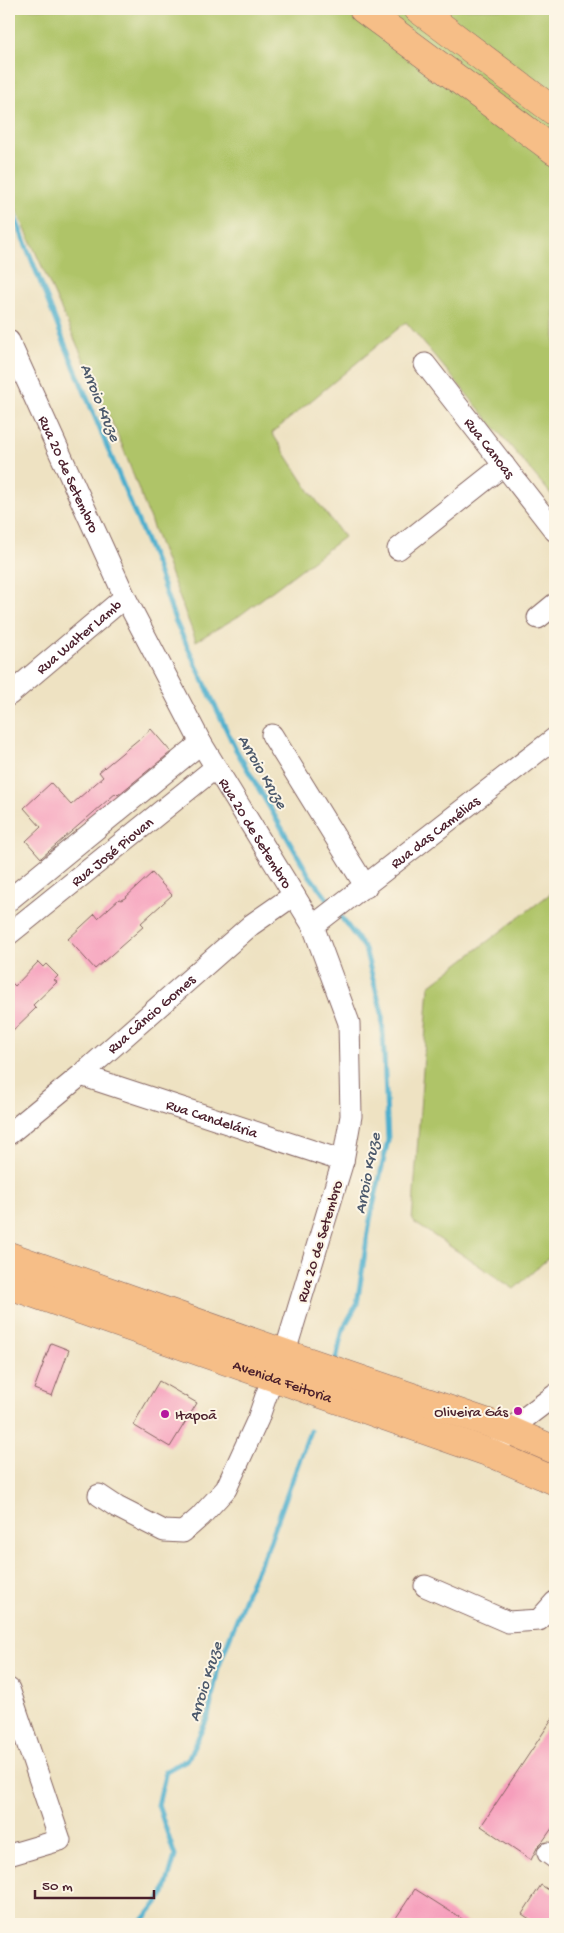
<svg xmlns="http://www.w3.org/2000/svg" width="564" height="1933" viewBox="0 0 564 1933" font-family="'Gochi Hand',sans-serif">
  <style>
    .green { fill: #afc468; stroke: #7c724a }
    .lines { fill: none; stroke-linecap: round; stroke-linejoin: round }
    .stream { stroke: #4eafcd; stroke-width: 5 }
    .building { fill: #f69ebc }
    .minor-casing { stroke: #836360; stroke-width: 23 }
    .major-casing { stroke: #836360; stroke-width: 29 }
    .minor { stroke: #fff; stroke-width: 21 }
    .major { stroke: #f6be87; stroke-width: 28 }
    .poi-dot { fill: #b5179e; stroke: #fcf5e5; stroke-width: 2 }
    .labels { text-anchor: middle; stroke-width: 4; stroke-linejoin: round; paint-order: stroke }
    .street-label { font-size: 15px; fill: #4a1f2b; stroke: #fcf5e5 }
    .poi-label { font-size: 15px; fill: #4a1f2b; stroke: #fcf5e5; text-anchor: end }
    .water-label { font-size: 16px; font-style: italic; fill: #4c596c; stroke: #fcf5e5 }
  </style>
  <rect width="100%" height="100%" fill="#fcf5e5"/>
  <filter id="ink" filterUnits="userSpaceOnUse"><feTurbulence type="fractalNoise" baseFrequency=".02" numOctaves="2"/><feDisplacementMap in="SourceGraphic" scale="10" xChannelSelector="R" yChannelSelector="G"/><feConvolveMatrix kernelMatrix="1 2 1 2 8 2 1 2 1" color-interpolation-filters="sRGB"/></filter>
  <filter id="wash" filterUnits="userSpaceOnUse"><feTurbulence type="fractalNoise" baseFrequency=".0096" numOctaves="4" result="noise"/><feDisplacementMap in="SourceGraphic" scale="20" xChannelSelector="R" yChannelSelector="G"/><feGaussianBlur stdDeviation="1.12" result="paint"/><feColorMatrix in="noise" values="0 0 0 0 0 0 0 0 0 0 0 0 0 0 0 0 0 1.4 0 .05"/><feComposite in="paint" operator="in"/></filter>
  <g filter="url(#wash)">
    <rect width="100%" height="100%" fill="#eee2c2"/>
    <path class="green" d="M9,9h546v490l-149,-177 -134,111 38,59 34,45 -105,79 -43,25 -74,-196 -113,-252z
      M555,890v362l-41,37 -102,-68 17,-235z"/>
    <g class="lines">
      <path class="stream" d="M9,202l55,140 92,223 19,55 60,128 74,127 23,30
        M336,1359l7,-30 14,-25 13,-84 18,-80 -6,-127 -17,-64 -27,-36
        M140,1924l24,-30 11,-38 -17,-51 8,-34 22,-12 20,-42 10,-49 33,-86 17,-35 42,-116"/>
    </g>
    <g id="blocks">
      <path class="building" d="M151,729l20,23 -53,43 -2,-2 -75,65 -15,-17 15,-14 -17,-19 27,-25 20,22 32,-28 -4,-5z
        M152,873l20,22 -31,28 3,3 -49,43 -27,-30 27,-25 3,4 21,-19 2,1 4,-2z
        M38,962l5,5 3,-3 12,12 -4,4 3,2 -24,23 3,3 -27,26v-54l6,6z
        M51,1343l18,7 -17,46 -18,-7z
        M159,1381l38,22 -27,44 -37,-22z
        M555,1715v109l-12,17 -5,5 -7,14 -50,-34z
        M541,1885l14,9v30h-18l-15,-10z
        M415,1889l55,35h-78z"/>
    </g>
  </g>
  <g filter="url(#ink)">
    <use href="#blocks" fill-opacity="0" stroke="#836360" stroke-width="1"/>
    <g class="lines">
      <defs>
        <g id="minor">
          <path id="s1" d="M9,341l116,256 76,146 112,183 36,97 2,93 -8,45 -58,191"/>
          <path id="s2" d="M425,364l130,167"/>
          <path d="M398,549l106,-84"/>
          <path d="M538,618l17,-14"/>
          <path id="s3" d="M9,695l116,-98"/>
          <path d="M272,735l94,152"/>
          <path d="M9,900l192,-157"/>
          <path id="s4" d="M313,926l242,-188"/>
          <path id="s5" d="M9,934l206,-166"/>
          <path id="s6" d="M81,1075l262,86"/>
          <path id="s7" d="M9,1134l72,-59 170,-150 43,-30"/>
          <path d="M493,1454l16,-24 46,-35"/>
          <path d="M99,1495l18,12 47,24 19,1 17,-15 26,-28 32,-70 15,-43"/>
          <path d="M425,1586l83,36 31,-2 16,-18"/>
          <path d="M9,1689l51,151 -51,15"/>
          <path d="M548,1853l7,5"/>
        </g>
        <g id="major">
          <path d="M363,9l192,142"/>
          <path d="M418,9l137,103"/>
          <path d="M9,1256l292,103 208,71 46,20"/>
          <path id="s8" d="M9,1285l484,169 62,27"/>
        </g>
      </defs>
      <use href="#minor" class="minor-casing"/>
      <use href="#major" class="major-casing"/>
      <use href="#minor" class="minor"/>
      <use href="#major" class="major"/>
    </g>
  </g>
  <g class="poi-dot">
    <circle cx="518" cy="1411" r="5"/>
    <circle cx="165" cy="1414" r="5"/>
  </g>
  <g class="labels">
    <g class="street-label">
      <text dy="5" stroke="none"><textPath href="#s2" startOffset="106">Rua Canoas</textPath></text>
      <text dy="5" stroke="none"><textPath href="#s1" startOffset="146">Rua 20 de Setembro</textPath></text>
      <text dy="5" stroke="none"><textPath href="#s3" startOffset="91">Rua Walter Lamb</textPath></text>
      <text dy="5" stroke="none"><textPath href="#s1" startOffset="551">Rua 20 de Setembro</textPath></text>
      <text dy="5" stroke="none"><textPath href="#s4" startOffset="154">Rua das Camélias</textPath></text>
      <text dy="5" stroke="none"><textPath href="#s5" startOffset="132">Rua José Piovan</textPath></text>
      <text dy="5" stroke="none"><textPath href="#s7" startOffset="186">Rua Câncio Gomes</textPath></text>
      <text dy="5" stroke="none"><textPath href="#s6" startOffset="138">Rua Candelária</textPath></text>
      <text transform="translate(319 1241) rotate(-73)" y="5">Rua 20 de Setembro</text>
      <text dy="5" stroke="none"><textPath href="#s8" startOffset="290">Avenida Feitoria</textPath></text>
    </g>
    <g class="poi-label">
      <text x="508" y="1416">Oliveira Gás</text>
      <text x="175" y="1419" text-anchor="start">Itapoã</text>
    </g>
    <g class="water-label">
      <text transform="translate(102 402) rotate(68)" y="6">Arroio Kruze</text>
      <text transform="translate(264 771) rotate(60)" y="6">Arroio Kruze</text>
      <text transform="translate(366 1173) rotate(-79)" y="6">Arroio Kruze</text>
      <text transform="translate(204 1681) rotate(-73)" y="6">Arroio Kruze</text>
    </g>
  </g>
  <rect width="564" height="1933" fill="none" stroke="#fcf5e5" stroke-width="30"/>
  <path d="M35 1890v8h119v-8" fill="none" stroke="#4a1f2b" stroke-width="2.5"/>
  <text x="42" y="1890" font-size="15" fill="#4a1f2b" stroke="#fcf5e5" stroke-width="4" paint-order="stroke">50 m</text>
</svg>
